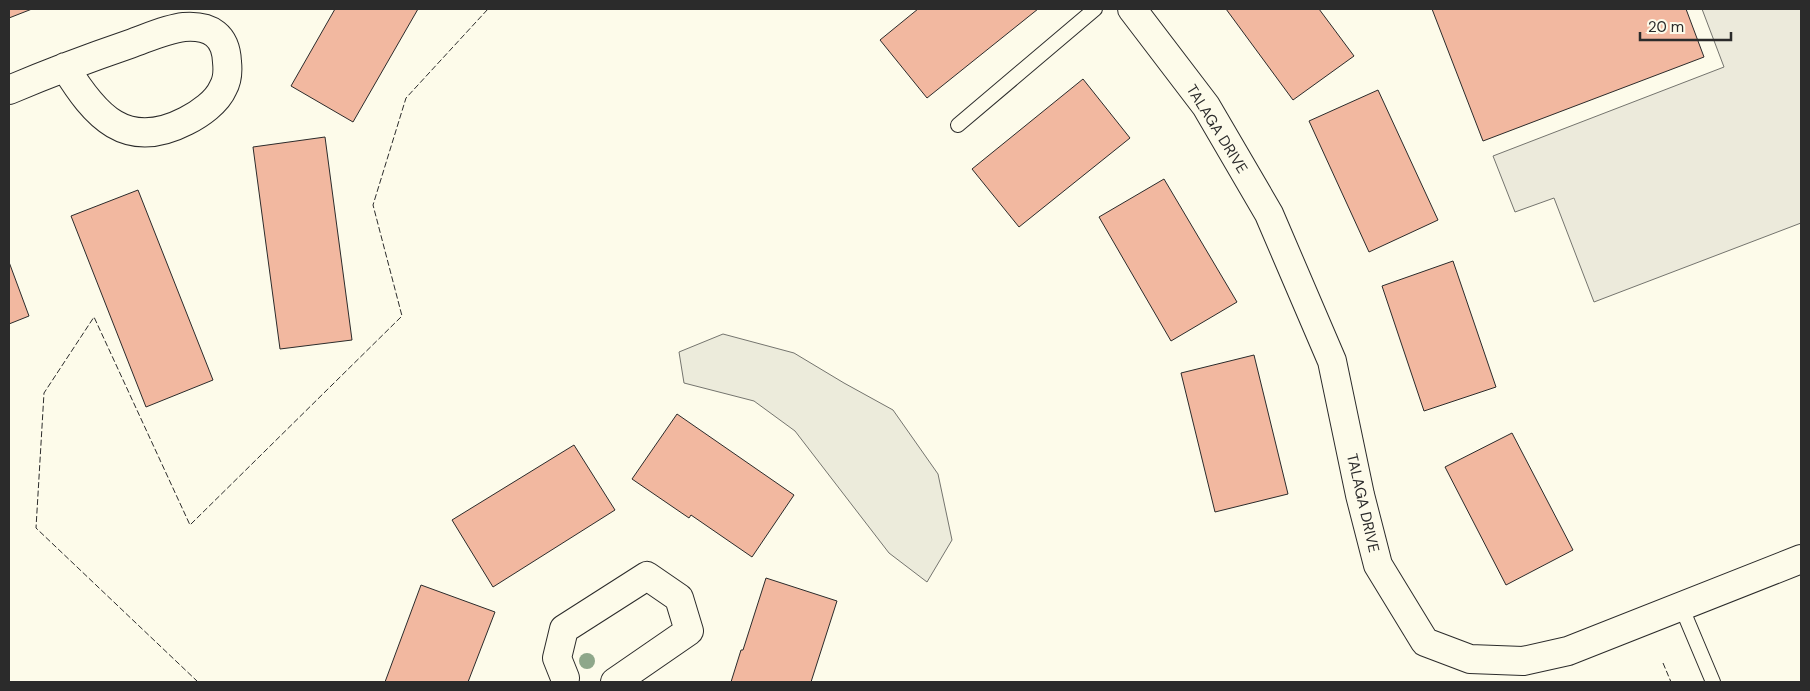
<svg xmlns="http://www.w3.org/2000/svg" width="1810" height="691" viewBox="0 0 1810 691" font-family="'DM Sans',sans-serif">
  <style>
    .green { fill: #ecebdb; stroke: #74746e }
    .parking { fill: #eceadb; stroke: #74746e }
    .building { fill: #f2b8a0; stroke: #2b2b2b }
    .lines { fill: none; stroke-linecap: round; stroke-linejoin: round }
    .lane-casing { stroke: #2b2b2b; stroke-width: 16 }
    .street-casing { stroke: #2b2b2b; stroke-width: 30 }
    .lane { stroke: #fdfbea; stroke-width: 14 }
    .street { stroke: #fdfbea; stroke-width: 28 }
    .fence { stroke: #2b2b2b; stroke-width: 1; stroke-dasharray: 6 2.5; stroke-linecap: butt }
    .tree { fill: #8ea78a }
    .labels { text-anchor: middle; stroke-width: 4; stroke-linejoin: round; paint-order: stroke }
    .street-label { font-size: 15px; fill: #2b2b2b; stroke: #fdfbea }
  </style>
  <rect width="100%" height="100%" fill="#fdfbea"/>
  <path class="green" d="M723,334l71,19 50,30 49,27 45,64 14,66 -25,42 -38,-29 -94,-122 -41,-30 -70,-18 -5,-31z"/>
  <path class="parking" d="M1702,9h99v214l-207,79 -40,-104 -39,14 -22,-56 231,-89z"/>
  <path class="building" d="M9,9h23l-23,9z
    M335,9h83l-65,113 -62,-36z
    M918,9h120l-111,89 -47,-58z
    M1226,9h93l35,47 -61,44z
    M1432,9h254l18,48 -221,84z
    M1083,79l47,59 -111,89 -47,-58z
    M1378,90l60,130 -69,32 -60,-131z
    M325,137l27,203 -72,9 -27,-202z
    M1164,179l73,123 -66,39 -72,-124z
    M138,190l75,190 -67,27 -75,-191z
    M1453,261l43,126 -72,24 -42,-125z
    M9,262l20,54 -20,8z
    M1254,355l34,139 -73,18 -34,-139z
    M677,414l117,81 -42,62 -61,-42 -2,3 -57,-39z
    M1512,433l61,117 -67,35 -61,-118z
    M574,445l41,65 -122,77 -41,-67z
    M766,578l71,23 -26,81h-80l10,-32h2z
    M421,585l74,27 -27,70h-83z"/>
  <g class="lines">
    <defs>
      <path id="lane" d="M958,125l137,-116
        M1681,606l32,76"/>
      <path id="street" d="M1132,9l74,97 63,108 63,147 28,134 18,70 47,77 45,17 53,2 45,-10 233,-92
        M9,90c40,-17 80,-32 121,-46 17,-6 36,-15 54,-17 27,-2 42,9 43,35 1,9 0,19 -4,26 -6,14 -23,26 -37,33 -60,31 -91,-5 -121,-54
        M565,678l-8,-20 7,-29 83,-53 32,22 10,33 -74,51"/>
    </defs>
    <use href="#lane" class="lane-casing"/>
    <use href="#street" class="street-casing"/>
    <use href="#lane" class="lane"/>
    <use href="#street" class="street"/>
    <path class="fence" d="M1663,663l8,19
      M198,682l-162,-154 8,-135 50,-76 96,208 212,-209 -29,-111 33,-107 82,-89"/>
  </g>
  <circle class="tree" cx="587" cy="661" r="8"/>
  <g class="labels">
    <g class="street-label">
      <text transform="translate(1217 129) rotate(58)" y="5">TALAGA DRIVE</text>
      <text transform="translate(1363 503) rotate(77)" y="5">TALAGA DRIVE</text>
    </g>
  </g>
  <rect width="1810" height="691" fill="none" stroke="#2b2b2b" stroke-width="20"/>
  <path d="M1640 32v8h91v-8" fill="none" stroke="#2b2b2b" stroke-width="2.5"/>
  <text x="1648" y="32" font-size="15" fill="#2b2b2b" stroke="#fdfbea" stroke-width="4" paint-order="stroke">20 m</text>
</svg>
